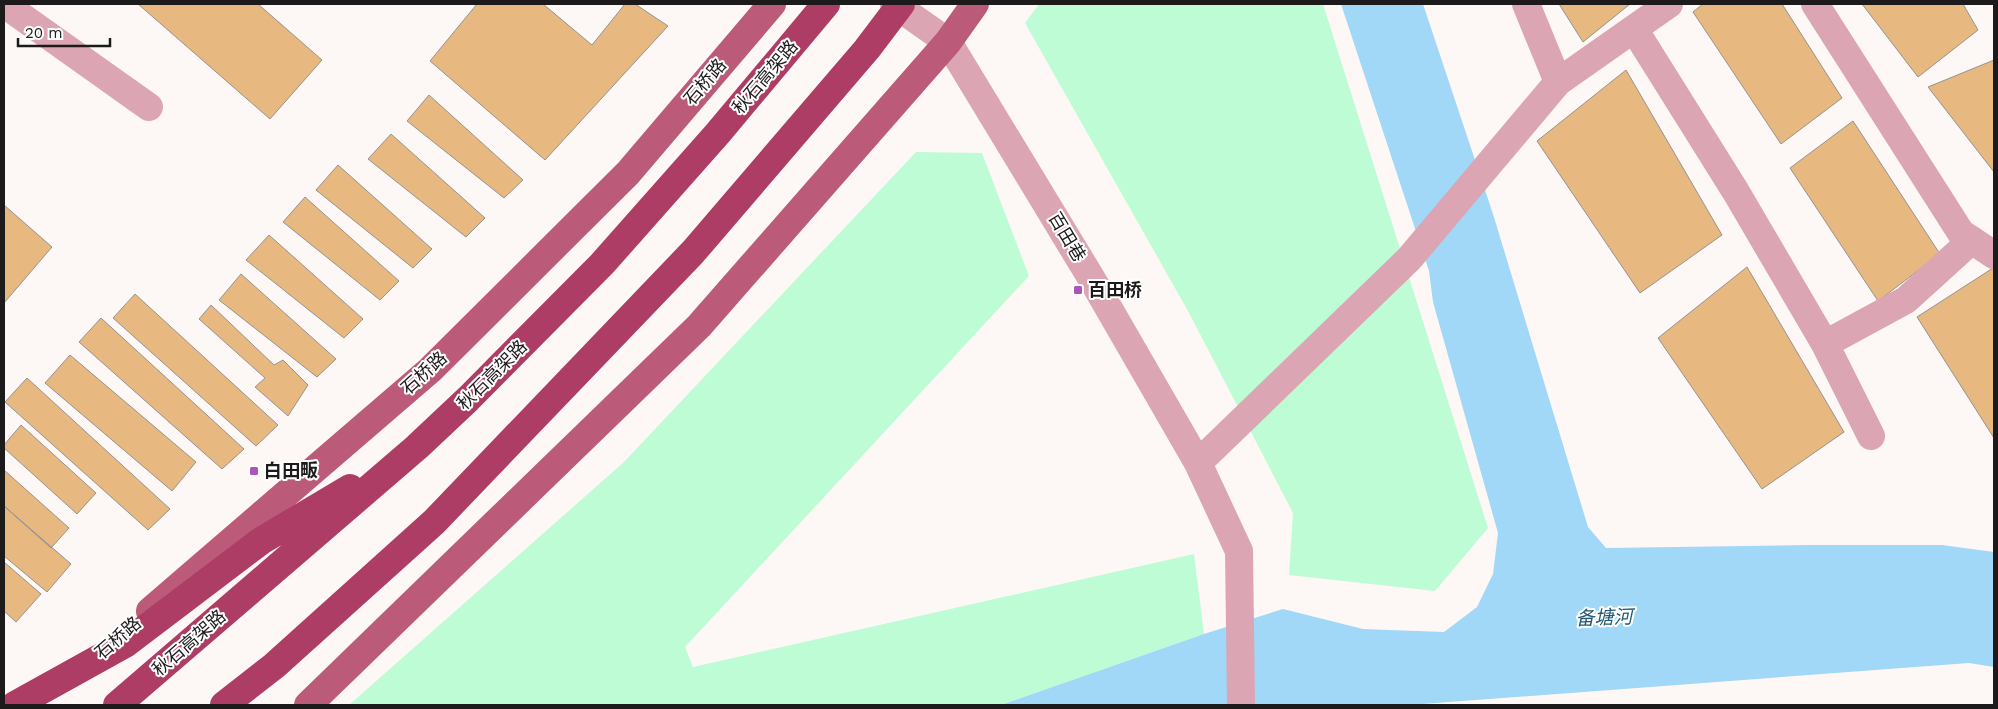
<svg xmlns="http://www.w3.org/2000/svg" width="1998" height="709" viewBox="0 0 1998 709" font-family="'Work Sans','Noto Sans SC',sans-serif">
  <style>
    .green { fill: #bdfcd4 }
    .water { fill: #a1d7f7 }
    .building { fill: #e7b880; stroke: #969390 }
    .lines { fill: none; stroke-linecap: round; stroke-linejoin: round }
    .street { stroke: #dca5b3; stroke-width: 28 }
    .primary { stroke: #bb5b79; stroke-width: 28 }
    .highway { stroke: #ad3d64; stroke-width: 28 }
    .poi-dot { fill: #ae52bc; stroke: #fff; stroke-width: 2 }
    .labels { text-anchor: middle; stroke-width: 4; stroke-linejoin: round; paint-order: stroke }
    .street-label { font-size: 18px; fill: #1c1a1a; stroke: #fff }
    .poi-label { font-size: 18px; font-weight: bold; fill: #1c1a1a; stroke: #fff; text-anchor: start }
    .water-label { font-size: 19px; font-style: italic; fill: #245975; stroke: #fff }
  </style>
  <rect width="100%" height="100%" fill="#fdf8f6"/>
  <path class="green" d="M1039,4h284l165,524 -53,63 -146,-16 4,-62 -105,-202 -163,-288z
    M916,152l66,1 47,123 -344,371 8,20 501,-113 10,80 -203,71h-652l275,-243z"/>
  <path class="water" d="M1341,4h82l70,210 95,313 18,21 203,-3h133l52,7v115l-25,-4 -560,42h-408l203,-71 79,-25 80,20 81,3 33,-25 16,-33 5,-41 -65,-231 -4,-31z"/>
  <path class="building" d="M138,4h120l64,56 -52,59z
    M477,4h66l49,41 33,-41h10l33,22 -123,134 -115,-99z
    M1559,4h71l-47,38z
    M1703,4h79l60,94 -61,46 -88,-132z
    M1862,4h101l15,26 -60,47z
    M1994,60v112l-66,-85z
    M1626,70l96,165 -82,58 -103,-152z
    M429,95l94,85 -19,18 -97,-77z
    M1853,121l87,133 -62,47 -88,-133z
    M391,134l94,84 -19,19 -98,-78z
    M338,165l94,84 -19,19 -97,-78z
    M305,197l94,84 -19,19 -97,-78z
    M4,205l48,42 -48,56z
    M269,235l94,84 -19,19 -98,-78z
    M1747,267l97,165 -82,57 -104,-151z
    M1993,268l1,2v168l-77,-121z
    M241,274l95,85 -19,18 -98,-77z
    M135,294l143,131 -22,21 -143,-128z
    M211,305l63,60 9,-5 25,25 -20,31 -33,-29 10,-9 -66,-59z
    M101,318l143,131 -22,20 -143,-127z
    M70,355l126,107 -24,29 -127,-108z
    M27,378l143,131 -22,21 -143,-128z
    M21,425l75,68 -19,21 -73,-66v-3z
    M4,470l65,58 -18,20 -47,-42z
    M4,506l67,58 -24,28 -43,-36z
    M4,562l37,32 -25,28 -12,-11z"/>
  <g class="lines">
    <path class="street" d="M4,4l145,103
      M894,4l54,38 145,239 105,182 41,88 2,154
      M1526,4l32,78
      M1815,4l146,229 33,22
      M1634,29l102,163 89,152 46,92
      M1825,344l81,-44 66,-60
      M1198,463l211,-204 149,-177 111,-78"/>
    <path class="primary" d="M150,611l280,-241 198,-197 144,-169
      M308,705l391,-379 249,-284 27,-38"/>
    <path class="highway" d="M15,705l110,-61 136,-103 89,-53
      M117,705l300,-258 51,-48 134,-135 116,-131 108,-129
      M224,705l50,-39 160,-144 259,-270 174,-203 34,-45"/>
  </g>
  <g class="poi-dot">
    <rect x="1073" y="285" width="10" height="10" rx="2.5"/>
    <rect x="249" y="466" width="10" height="10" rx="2.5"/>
  </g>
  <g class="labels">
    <g class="street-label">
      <text transform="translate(765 77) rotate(-50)" y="6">秋石高架路</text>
      <text transform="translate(705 82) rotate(-50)" y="6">石桥路</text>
      <text transform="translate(1067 237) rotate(59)" y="6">百田巷</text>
      <text transform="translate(424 373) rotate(-42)" y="6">石桥路</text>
      <text transform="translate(492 375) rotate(-45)" y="6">秋石高架路</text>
      <text transform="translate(118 638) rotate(-41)" y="6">石桥路</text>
      <text transform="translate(189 643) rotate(-41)" y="6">秋石高架路</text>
    </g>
    <g class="poi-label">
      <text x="1088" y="296">百田桥</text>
      <text x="264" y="477">白田畈</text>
    </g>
    <g class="water-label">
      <text transform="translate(1604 617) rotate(-2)" y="7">备塘河</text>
    </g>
  </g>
  <rect width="1998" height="709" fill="none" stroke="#1c1a1a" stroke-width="10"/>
  <path d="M18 38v8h92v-8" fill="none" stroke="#1c1a1a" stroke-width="2.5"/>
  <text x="25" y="38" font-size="15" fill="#1c1a1a" stroke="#ffffff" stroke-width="4" paint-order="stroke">20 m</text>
</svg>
